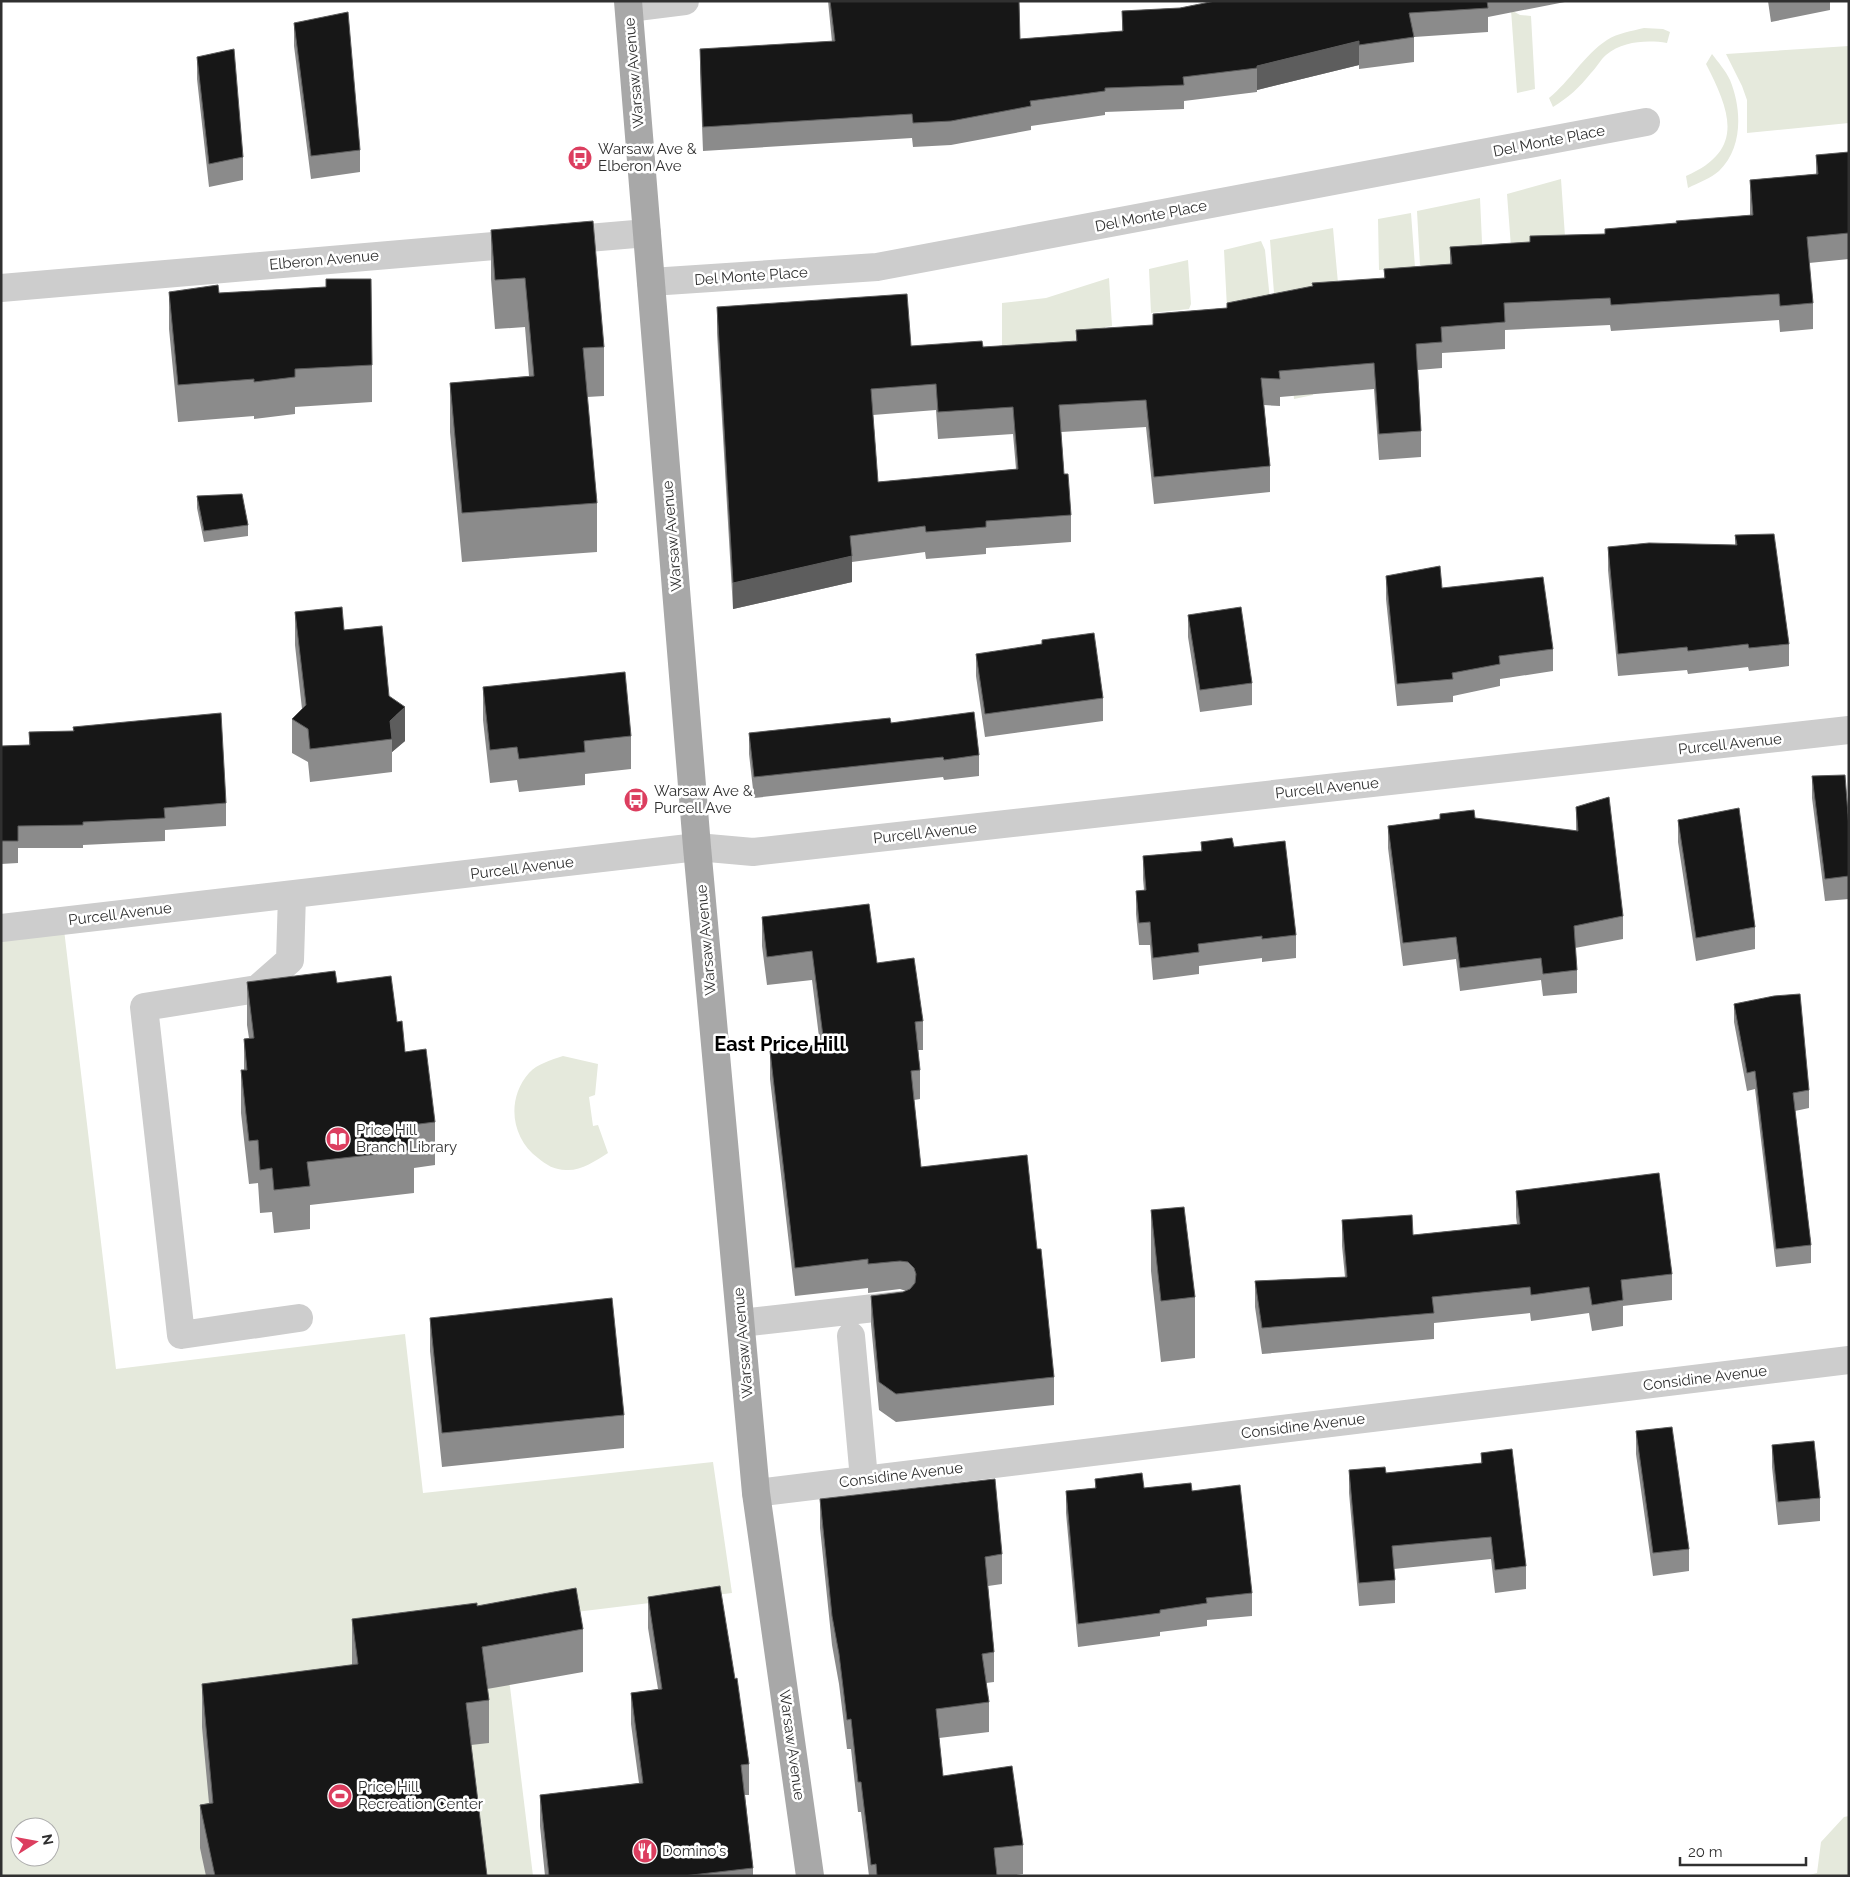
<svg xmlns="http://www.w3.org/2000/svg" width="1850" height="1877" viewBox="0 0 1850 1877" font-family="Raleway,sans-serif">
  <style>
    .green { fill: #e5e9dc; fill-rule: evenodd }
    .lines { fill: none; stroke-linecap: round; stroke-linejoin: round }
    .minor { stroke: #cdcdcd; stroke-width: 28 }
    .major { stroke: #a8a8a8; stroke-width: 28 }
    .wall { fill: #8b8b8b; fill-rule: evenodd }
    .shaded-wall { fill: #5d5d5d }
    .building { fill: #171717; stroke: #5d5d5d; fill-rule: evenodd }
    .labels { text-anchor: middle; stroke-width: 5; stroke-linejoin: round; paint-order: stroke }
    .street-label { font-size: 15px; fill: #303030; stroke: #fff }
    .poi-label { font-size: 15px; fill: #303030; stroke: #fff; text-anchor: start }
    .district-label { font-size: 20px; font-weight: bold; fill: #000; stroke: #fff }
  </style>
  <rect width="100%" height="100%" fill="#fff"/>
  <path class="green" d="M1511,10l9,5 11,1 4,73 -18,4z
    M1644,28l19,1 7,3 -3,11c-20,-3 -44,-2 -61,12 -5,4 -10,13 -15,18 -11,14 -23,25 -38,34l-4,-9c21,-17 35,-43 58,-58 11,-7 25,-9 37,-12z
    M1849,46v77l-102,10v-33l-5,-14 -16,-32z
    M1712,54c6,8 14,17 18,26 12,29 13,68 -11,91 -8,7 -21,12 -31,17l-2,-12c60,-26 44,-65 20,-112z
    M1561,179l5,72 -54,9 -5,-66z
    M1480,198l3,66 -50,8 -13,-7 -3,-54z
    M1411,213l4,54 -36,3 -1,-51z
    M1333,228l5,55 -28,12 3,100 -19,4 -8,-95 -7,-9 -5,-2 -4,-53z
    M1261,241l4,9 5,50 -43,8 -3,-58z
    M1188,260l3,44 -2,5 -38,4 -2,-44z
    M1109,278l3,48 -7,1 1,10 -32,3v9l-72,7v-53l44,-5z
    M63,921l53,448 289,-35 18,159 290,-31 19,131 -230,28 31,255h-532v-948zM20,1827h30v30h-30z
    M563,1056l35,8 -3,31 -6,2 4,29 5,-1 10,28c-13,8 -27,18 -42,17 -11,0 -20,-5 -28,-12 -27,-20 -32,-59 -9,-85 8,-9 22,-13 34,-17z
    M1849,1816v60h-44l12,-3 4,-31 23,-25z"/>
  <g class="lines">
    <path class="minor" d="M629,8l56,-7
      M651,282l226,-15 769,-145
      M1,288l646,-55
      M292,895l-2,65 -33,29 -113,18 37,328 118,-17
      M1,928l696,-81 56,5 1096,-122
      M741,1323l160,-18
      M851,1336l13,143
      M756,1493l1093,-133"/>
    <path class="major" d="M628,1l69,846 59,646 54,383"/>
  </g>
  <path class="wall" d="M828,1h191l1,38 102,-8v-20l58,-3 35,-7h355l-82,16v15l-74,5v25l-55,7v-4l-102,25v2l-73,9v8l-79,3v3l-74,11v4l-80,15 -38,2 -1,-9 -209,13 -3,-78v-24l132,-7z
    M1768,1h62v9l-59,12z
    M294,23l66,127v22l-49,7 -17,-133z
    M197,57l46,100v23l-34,7 -12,-108z
    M1849,152v107l-40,4 4,40v26l-33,3 -1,-12 -168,11 -1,-6 -105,5v19l-63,4v15l-24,2 3,61v26l-42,3 -5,-71 -94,8v9l-16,-1 6,61v26l-116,12 -8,-77 -85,5 3,42 7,41v27l-85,6v6l-60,5 -1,-7 -73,10v20l-119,27 -16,-276v-26l194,39 72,1 93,-6v-11l77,-5v-11l74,-6 157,-30v-9l66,-5v-17l80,-5 75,-8 71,-11 74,-8v-35l66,-6v-19zM936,410l2,29 75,-5 3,35 -138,13 -5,-67z
    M491,230l113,117v49l-17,1 10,106v49l-135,10 -12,-130v-49l79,-7 -4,-49 -30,2 -4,-50z
    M326,279l46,86v37l-77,5v7l-41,5v-3l-76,6 -9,-93v-37l50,1 107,-6z
    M197,496l51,29v11l-44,6 -7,-34z
    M1735,535l54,109v22l-40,5 -1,-4 -60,7 -1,-4 -69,6 -10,-106v-23l127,-2z
    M1386,576l56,12 111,61v22l-53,8v7l-47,10v6l-56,4 -11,-107z
    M295,612l49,18 45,66 16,45 -13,11v20l-82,10 -2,-20 -16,-9v-34l10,-10 -7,-64z
    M1188,615l64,68v22l-52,7 -12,-75z
    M976,654l127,44v23l-118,16 -9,-61z
    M483,687l148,49v33l-46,5v11l-66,7 -2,-12 -27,3 -7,-63z
    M891,723l88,32v21l-35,4 -1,-3 -189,21 -5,-44v-21z
    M73,727l153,76v23l-61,4v11l-82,4v3h-65v15l-17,1v-118l28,-1v-13l44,-1z
    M1812,776l37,52v71l-24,2 -13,-103z
    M1576,807l47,109v23l-48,9 2,22v23l-34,3 -2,-16 -81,11 -4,-32 -53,7 -15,-118v-22l52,-7v-5l136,17z
    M1678,820l77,107v22l-59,12 -18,-119z
    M1201,842l33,5 62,88v23l-34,4v-4l-63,8v8l-46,6 -3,-35h-11l-3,-31v-23l8,-1 -1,-11v-23l58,-5z
    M762,917l115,46 46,58v29h-5l2,20v29l-6,1 7,67 116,82 17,128v28l-158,17 -17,-12 -8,-86v-28l32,-4 3,-1 -6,-2 -32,4v-5l-73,8 -25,-217v-28l50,-6 -8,-65 -45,5 -5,-39z
    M247,982l90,1 60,39 8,30 30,70v43l-21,3v25l-104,12v24l-36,4 -2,-21 -12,1 -2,-30 -9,1 -8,-71v-43h3v-31l5,-1 -2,-13z
    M1734,1004l75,86v18l-14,3 16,134v18l-35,4 -21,-178 -8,2 -13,-69z
    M1516,1191l156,83v26l-49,6v20l-31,5 -3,-18 -58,8 -1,-8 -96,10v16l-172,15 -7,-47v-26l90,-4 -3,-31v-26l71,15 104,-11 -1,-7z
    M1151,1210l44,87v61l-34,4 -10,-91z
    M430,1318l194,97v33l-182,19 -12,-116z
    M1636,1431l53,118v22l-36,5 -17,-122z
    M1772,1445l48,53v23l-42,4 -6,-58z
    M1481,1453l45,113v23l-31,4 -4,-34 -97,10 1,11v23l-36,3 -10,-113v-23l37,3 95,-10z
    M1095,1479l49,9 48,3 60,102v23l-45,4v6l-47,6v4l-82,11 -12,-134v-22l29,-3z
    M820,1499l182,55v30l-14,2 6,66v30l-8,1 3,19v30l-50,6 4,38 80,69v29l-13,2h-141l-8,-64h-3l-7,-63h-4l-8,-65 -7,-39 -12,-117z
    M648,1597l101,167v31h-4l8,73v8h-208l-5,-50v-31l99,-12 -8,-59v-31l27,-4 -10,-61z
    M477,1606l106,23v43l-96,17 2,11v43l-18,2 16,131h-281l-6,-28v-43l9,-2 -7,-76v-43l150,-19v-46z"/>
  <path class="shaded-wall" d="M1359,41v24l-102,25v-24z
    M852,556v26l-119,27v-26z
    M405,707v34l-13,11v-13l-2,-18z"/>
  <path class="building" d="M830,1h189l1,38 103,-8 -1,-20 58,-3 35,-7h272l1,7 -79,5 5,24 -55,8v-4l-102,25v2l-74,9 1,8 -79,3v3l-75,10 1,5 -80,15 -38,2 -1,-9 -209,13 -3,-78 135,-8z
    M348,12l12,138 -49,6 -17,-133z
    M234,49l9,108 -34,7 -12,-107z
    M1849,152v81l-42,4 6,66 -33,3 -1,-12 -168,11 -1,-7 -106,5 1,19 -64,5 1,15 -26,2 5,87 -42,3 -5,-71 -95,8 1,8 -19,-1 9,88 -116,11 -8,-77 -87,5 5,69h4l3,41 -85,6v6l-60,5 -1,-6 -75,10 2,20 -119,27 -16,-276 190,-13 4,52 71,-5 1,6 94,-6 -1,-11 77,-5v-11l74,-6v-5l86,-17 -1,-3 73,-5 -1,-9 68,-5 -2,-17 80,-5v-6l75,-2v-5l72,-6 -1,-2 77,-6 -3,-35 68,-6 -2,-19zM936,384l2,28 75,-5 5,62 -140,13 -7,-93z
    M593,221l11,126 -21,1 14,155 -135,10 -12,-130 84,-7 -9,-98 -30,2 -4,-50z
    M326,279h45l1,86 -77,4v8l-41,5v-3l-76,6 -9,-93 49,-7 1,8 107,-6z
    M242,494l6,31 -44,6 -7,-35z
    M1774,534l15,110 -40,4 -1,-4 -60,7 -1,-4 -69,7 -10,-107 41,-4 88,2 -2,-10z
    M1440,566l2,22 101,-11 10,72 -54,7 1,8 -48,9 1,6 -56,5 -11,-108z
    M342,607l2,23 38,-4 7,70 16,11 -15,14 2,18 -82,10 -2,-20 -16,-10 14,-14 -11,-93z
    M1241,607l11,76 -52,7 -12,-75z
    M1094,633l9,65 -118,16 -9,-60 66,-10v-4z
    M625,672l6,64 -47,5 1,11 -66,7 -2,-12 -27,3 -7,-63z
    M974,712l5,43 -35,5 -1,-3 -189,20 -5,-44 141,-15 1,5z
    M221,713l5,90 -62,5 1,10 -82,4v3l-65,1v15h-17v-95l29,-1 -1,-13 45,-1 -1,-4z
    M1845,775l4,53v48l-24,3 -13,-103z
    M1609,797l14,119 -49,10 3,44 -34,4 -2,-16 -81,10 -4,-31 -53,6 -15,-117 52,-7v-5l34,-4 1,8 103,13 -2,-24z
    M1739,808l16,119 -59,11 -18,-118z
    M1232,838l2,9 51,-6 11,94 -34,4v-3l-64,8 1,8 -46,6 -3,-36 -11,1 -3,-32 10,-1 -3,-34 59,-5 -1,-9z
    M869,904l8,59 37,-5 9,63 -8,1 5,48 -9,1 10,96 106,-12 10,94h4l13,128 -158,17 -17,-12 -8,-86 32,-4 7,-3 5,-6 1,-9 -2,-6 -6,-6 -8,-1 -32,3v-5l-73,9 -25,-217 54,-7 -12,-93 -45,6 -5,-40z
    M335,971l2,12 54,-7 6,46 5,-1 3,31 21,-3 9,73 -24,3 3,25 -107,12 3,24 -36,4 -2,-22 -12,2 -2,-30 -9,1 -8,-71h6l-3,-31 10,-1 -7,-56z
    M1800,994l9,96 -16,3 18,152 -35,4 -21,-178 -8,2 -13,-69 40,-8z
    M1659,1173l13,101 -51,6 2,20 -31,5 -3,-18 -58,8 -1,-8 -98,10 2,16 -172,15 -7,-47 92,-4 -5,-57 70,-5 1,20 107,-11 -4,-33z
    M1184,1207l11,90 -34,4 -10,-91z
    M612,1298l12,117 -182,18 -12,-115z
    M1672,1427l17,122 -36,4 -17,-122z
    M1814,1441l6,57 -42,4 -6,-57z
    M1512,1449l14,117 -31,4 -4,-33 -99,9 3,34 -36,3 -10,-113 36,-3 1,6 96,-10 -1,-10z
    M1142,1473l2,15 47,-5 1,8 48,-6 12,108 -46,5 1,5 -47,7v3l-82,11 -12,-133 30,-3 -1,-9z
    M995,1479l7,75 -17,3 9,95 -12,2 7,48 -53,7 7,67 69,-10 11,79 -29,3 3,28h-120l-1,-12 -5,1 -10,-83h-3l-7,-63 -4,1 -8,-66 -7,-38 -12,-117z
    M720,1586l15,93 2,-1 12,86 -8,1 12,103 -70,8h-134l-9,-81 103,-12 -12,-90 31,-4 -14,-92z
    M576,1588l7,41 -101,18 7,53 -23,3 21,173h-272l-15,-71 13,-2 -11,-119 156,-20 -6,-45 125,-16v3z"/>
  <defs>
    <symbol id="bus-disc" viewBox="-11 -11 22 22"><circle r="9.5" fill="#dc3e5f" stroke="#fff"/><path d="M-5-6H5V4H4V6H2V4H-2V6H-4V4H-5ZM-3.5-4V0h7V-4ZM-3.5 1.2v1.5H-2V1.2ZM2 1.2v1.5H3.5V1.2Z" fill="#fff"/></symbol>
    <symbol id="library-disc" viewBox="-11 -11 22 22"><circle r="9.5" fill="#dc3e5f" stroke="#fff"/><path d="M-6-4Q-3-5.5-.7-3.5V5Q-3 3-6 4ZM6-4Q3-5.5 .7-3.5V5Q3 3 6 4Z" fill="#fff"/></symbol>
    <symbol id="stadium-disc" viewBox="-11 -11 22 22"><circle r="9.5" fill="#dc3e5f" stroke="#fff"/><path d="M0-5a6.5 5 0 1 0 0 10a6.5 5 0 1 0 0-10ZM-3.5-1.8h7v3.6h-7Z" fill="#fff"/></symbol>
    <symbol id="restaurant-disc" viewBox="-11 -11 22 22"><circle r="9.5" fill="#dc3e5f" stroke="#fff"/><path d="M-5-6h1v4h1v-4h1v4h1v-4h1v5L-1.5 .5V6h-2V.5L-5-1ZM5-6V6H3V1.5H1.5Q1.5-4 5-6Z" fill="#fff"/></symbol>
  </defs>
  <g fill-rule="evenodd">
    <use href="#bus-disc" x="566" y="144" width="28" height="28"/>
    <use href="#bus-disc" x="622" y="786" width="28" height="28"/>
    <use href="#library-disc" x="324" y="1125" width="28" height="28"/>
    <use href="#stadium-disc" x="326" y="1782" width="28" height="28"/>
    <use href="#restaurant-disc" x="631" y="1837" width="28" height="28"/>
  </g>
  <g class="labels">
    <g class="street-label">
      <text transform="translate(634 73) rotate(-95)" y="5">Warsaw Avenue</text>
      <text transform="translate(1549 141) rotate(-11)" y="5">Del Monte Place</text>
      <text transform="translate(1151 216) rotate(-11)" y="5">Del Monte Place</text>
      <text transform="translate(324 260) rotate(-5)" y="5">Elberon Avenue</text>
      <text transform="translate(751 276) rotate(-4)" y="5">Del Monte Place</text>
      <text transform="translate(672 536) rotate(-95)" y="5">Warsaw Avenue</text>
      <text transform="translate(1730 744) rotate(-6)" y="5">Purcell Avenue</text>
      <text transform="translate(1327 788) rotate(-6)" y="5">Purcell Avenue</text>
      <text transform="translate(925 833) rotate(-6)" y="5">Purcell Avenue</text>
      <text transform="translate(522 868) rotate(-7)" y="5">Purcell Avenue</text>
      <text transform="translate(120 914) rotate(-7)" y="5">Purcell Avenue</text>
      <text transform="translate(706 940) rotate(-95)" y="5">Warsaw Avenue</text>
      <text transform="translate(743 1343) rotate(-95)" y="5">Warsaw Avenue</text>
      <text transform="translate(1705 1378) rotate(-7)" y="5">Considine Avenue</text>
      <text transform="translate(1303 1426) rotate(-7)" y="5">Considine Avenue</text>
      <text transform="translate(901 1475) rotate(-7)" y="5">Considine Avenue</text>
      <text transform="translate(792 1745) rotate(82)" y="5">Warsaw Avenue</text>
    </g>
    <g class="poi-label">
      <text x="598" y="154">Warsaw Ave &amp;<tspan x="598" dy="17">Elberon Ave</tspan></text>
      <text x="654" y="796">Warsaw Ave &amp;<tspan x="654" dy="17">Purcell Ave</tspan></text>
      <text x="356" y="1135">Price Hill<tspan x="356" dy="17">Branch Library</tspan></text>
      <text x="358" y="1792">Price Hill<tspan x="358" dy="17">Recreation Center</tspan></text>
      <text x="662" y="1856">Domino's</text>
    </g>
    <g class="district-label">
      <text x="780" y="1051">East Price Hill</text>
    </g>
  </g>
  <rect width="1850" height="1877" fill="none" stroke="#303030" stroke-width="5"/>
  <g transform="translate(35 1842) rotate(79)"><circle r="24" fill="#ffffff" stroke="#acacac"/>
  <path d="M0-4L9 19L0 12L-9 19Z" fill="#dc3e5f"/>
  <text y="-8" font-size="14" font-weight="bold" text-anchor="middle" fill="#303030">N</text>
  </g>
  <path d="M1680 1857v8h126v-8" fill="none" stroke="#303030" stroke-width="2.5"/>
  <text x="1688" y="1857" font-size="15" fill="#303030" stroke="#ffffff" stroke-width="4" paint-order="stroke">20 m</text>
</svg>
